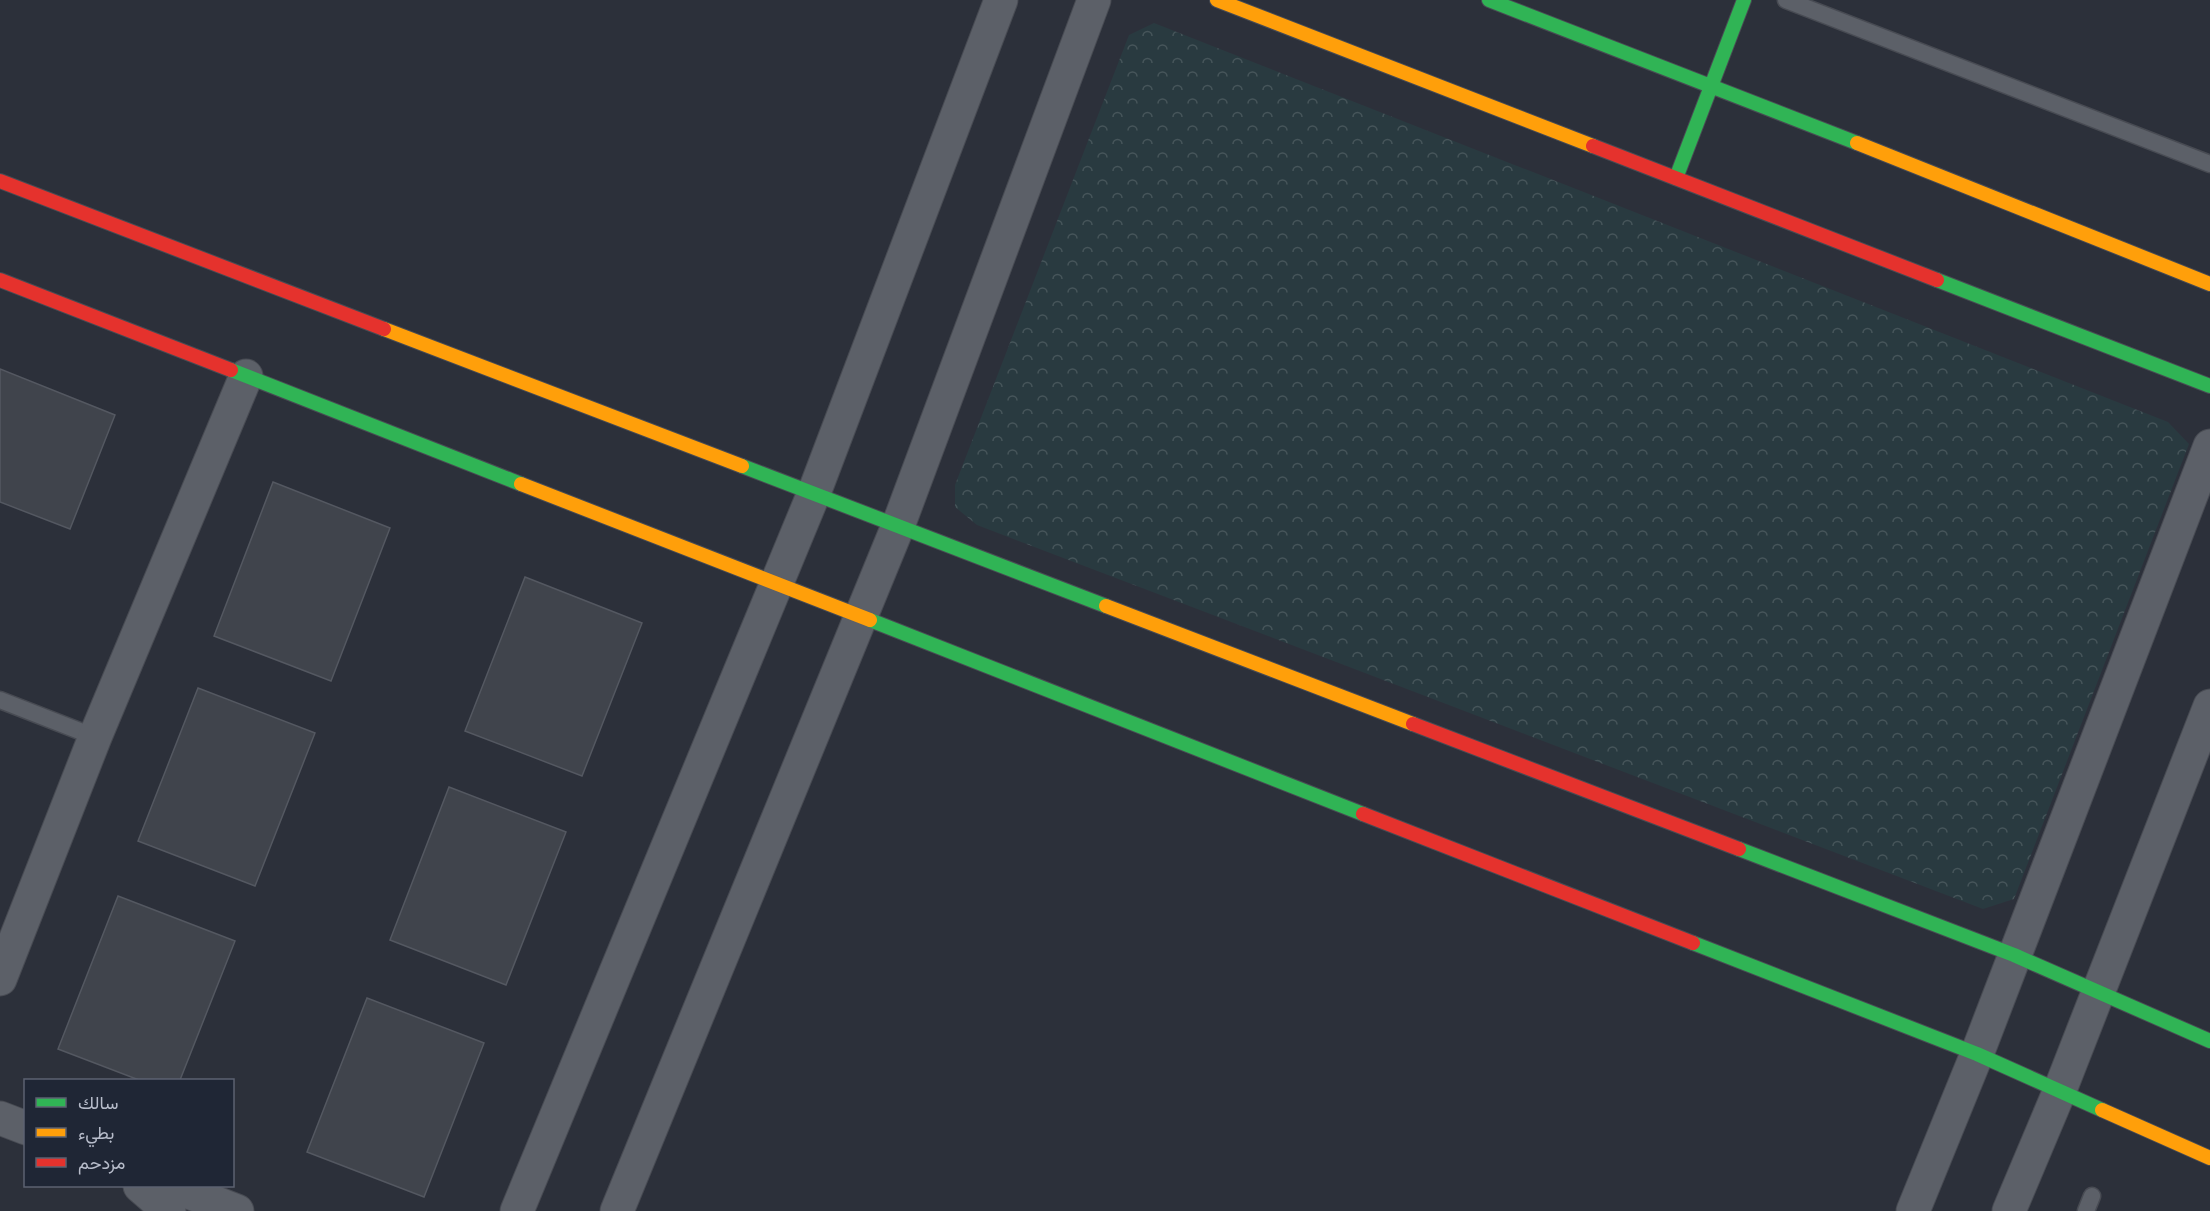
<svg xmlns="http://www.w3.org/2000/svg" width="2210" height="1211" viewBox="0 0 2210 1211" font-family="Inter,Vazirmatn,sans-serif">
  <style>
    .forest { fill: url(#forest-crowns) }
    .building { fill: #40444c; stroke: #545861; stroke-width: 1.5 }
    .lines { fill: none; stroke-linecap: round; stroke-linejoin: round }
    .lane-casing { stroke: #484b53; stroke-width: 19 }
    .street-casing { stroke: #484b53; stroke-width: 35 }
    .fast-casing { stroke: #484b53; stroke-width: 16 }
    .slow-casing { stroke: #484b53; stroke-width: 16 }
    .jam-casing { stroke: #484b53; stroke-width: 16 }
    .lane { stroke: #5c6068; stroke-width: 16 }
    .street { stroke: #5c6068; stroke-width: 33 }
    .fast { stroke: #30b455; stroke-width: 14 }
    .slow { stroke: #ff9f0a; stroke-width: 14 }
    .jam { stroke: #e5322d; stroke-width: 14 }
  </style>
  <defs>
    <pattern id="forest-crowns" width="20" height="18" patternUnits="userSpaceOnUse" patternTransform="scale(1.5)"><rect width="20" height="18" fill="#293a40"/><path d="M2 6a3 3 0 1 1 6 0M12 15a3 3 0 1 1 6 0" fill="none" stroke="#46555a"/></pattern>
  </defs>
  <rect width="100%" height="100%" fill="#2c303a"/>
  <path class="forest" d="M1154,23l1014,399 21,22 -175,455 -31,10 -1006,-384 -22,-18v-22l174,-450z"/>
  <path class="building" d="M0,369l115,46 -45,114 -70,-27z
    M273,482l117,46 -59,153 -117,-45z
    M525,577l117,46 -60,153 -117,-45z
    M198,688l117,45 -60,153 -117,-45z
    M449,787l117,45 -60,153 -116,-45z
    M118,896l117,45 -55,139h-41l-81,-31z
    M367,998l117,45 -60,154 -117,-45z"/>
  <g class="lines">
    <defs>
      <path id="lane" d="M1786,0l424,164
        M0,700l95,37
        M2086,1211l6,-15"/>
      <path id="street" d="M0,979l95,-242 151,-361
        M0,1118l26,10
        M140,1186l29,25
        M173,1186l64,25
        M517,1211l297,-718 187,-493
        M617,1211l281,-685 196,-526
        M1913,1211l64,-157 233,-608
        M2009,1211l51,-121 150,-384"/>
      <path id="fast" d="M1489,0l368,143
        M1676,178l68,-178
        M1937,280l273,106
        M231,370l290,114
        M742,466l364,140
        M870,620l493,194
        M1739,849l275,106 196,86
        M1693,943l284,111 125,56"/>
      <path id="slow" d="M1217,0l376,146
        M1857,143l353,141
        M384,329l358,137
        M521,484l349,136
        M1106,606l307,118
        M2102,1110l108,48"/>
      <path id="jam" d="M1593,146l344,134
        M0,181l384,148
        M0,280l231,90
        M1413,724l326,125
        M1363,814l330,129"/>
    </defs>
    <use href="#lane" class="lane-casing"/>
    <use href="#street" class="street-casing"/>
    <use href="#fast" class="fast-casing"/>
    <use href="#slow" class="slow-casing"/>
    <use href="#jam" class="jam-casing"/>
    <use href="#lane" class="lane"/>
    <use href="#street" class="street"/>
    <use href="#fast" class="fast"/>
    <use href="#slow" class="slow"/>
    <use href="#jam" class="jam"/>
  </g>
  <rect x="24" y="1079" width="210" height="108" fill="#1f2635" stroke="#5c6271" stroke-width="1.5"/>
  <rect x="36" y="1098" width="30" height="9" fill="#30b455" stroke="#5c6271" stroke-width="1.5"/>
  <text x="78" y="1109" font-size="18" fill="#b7bcca">سالك</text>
  <rect x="36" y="1128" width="30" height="9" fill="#ff9f0a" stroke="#5c6271" stroke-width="1.5"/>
  <text x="78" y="1139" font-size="18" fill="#b7bcca">بطيء</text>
  <rect x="36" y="1158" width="30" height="9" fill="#e5322d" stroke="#5c6271" stroke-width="1.5"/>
  <text x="78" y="1169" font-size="18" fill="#b7bcca">مزدحم</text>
</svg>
